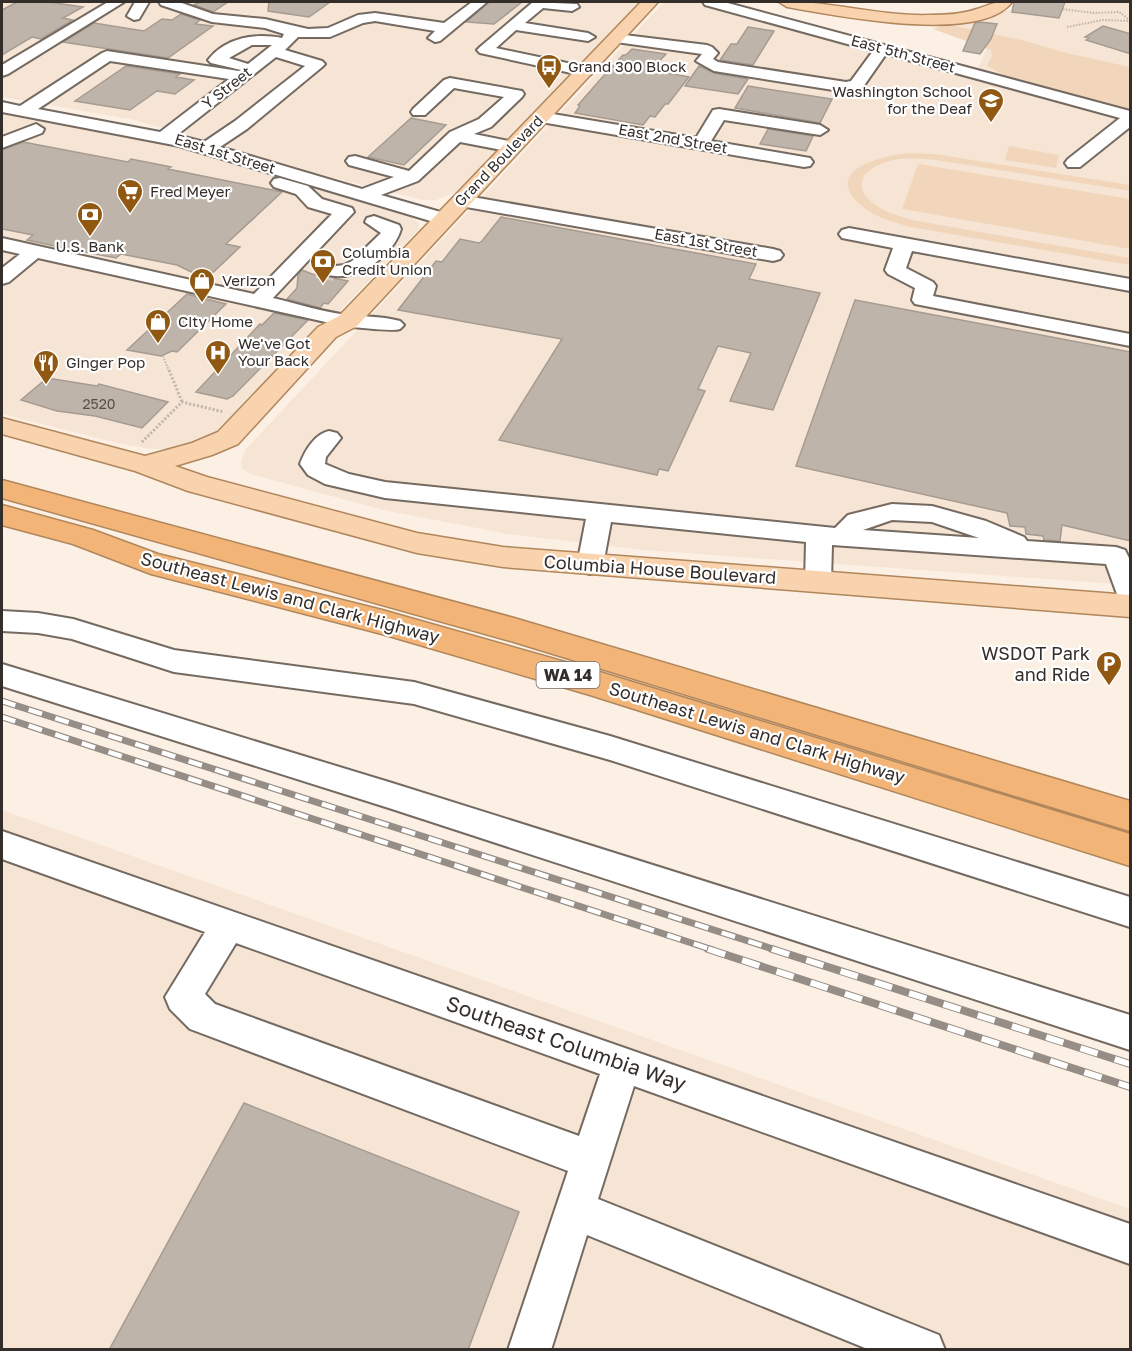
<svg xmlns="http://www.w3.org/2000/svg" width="1132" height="1351" viewBox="0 0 1132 1351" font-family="'Golos Text',sans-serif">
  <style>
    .built { fill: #f6e5d4 }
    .green { fill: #f2d6bb }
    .building { fill: #bfb4aa; stroke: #a69b91; stroke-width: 1.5 }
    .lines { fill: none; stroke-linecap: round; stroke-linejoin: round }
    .minor-tunnel { stroke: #d4c9c0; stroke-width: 20; stroke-dasharray: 20 10; stroke-linecap: butt }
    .minor-casing { stroke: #746a61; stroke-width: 4 }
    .major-casing { stroke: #b0865c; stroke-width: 3 }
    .highway-casing { stroke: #b0865c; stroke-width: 3 }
    .path-far1 { stroke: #beb4ab; stroke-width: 2; stroke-dasharray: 1.5 1.5; stroke-linecap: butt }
    .path { stroke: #beb4ab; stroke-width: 3; stroke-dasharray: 2 2; stroke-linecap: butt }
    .minor { fill: #fff; fill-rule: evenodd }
    .major { fill: #f8d3ad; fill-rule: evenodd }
    .highway { fill: #f3b577; fill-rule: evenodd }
    .rail-far1-casing { stroke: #968d86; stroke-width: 7 }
    .rail-casing { stroke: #968d86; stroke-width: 8 }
    .rail-far1 { stroke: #fff; stroke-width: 4.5; stroke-dasharray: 14; stroke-linecap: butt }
    .rail { stroke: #fff; stroke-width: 6; stroke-dasharray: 18; stroke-linecap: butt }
    .labels { text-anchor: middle; stroke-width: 4.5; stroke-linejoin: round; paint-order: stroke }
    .far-number-label { font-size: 14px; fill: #56504a }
    .far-street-label { font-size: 15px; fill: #332e2a; stroke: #fff }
    .far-poi-label { font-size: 15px; fill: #332e2a; stroke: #fff; text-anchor: start }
    .shield { fill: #fff; stroke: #706d6a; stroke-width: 1.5 }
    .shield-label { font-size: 16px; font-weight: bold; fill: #332e2a }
    .street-label { font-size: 18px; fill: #332e2a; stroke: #fff }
    .poi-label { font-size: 18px; fill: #332e2a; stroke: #fff; text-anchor: end }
    .near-street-label { font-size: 21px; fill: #332e2a; stroke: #fff }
  </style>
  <rect width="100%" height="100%" fill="#fcf0e5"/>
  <path class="built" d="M2,2h637l-183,190 -20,8h-13l-125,-31 -163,-49 -133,-23z
    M664,2h36l273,76 16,-34 -39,-20 64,-15 6,-7h110v583l-486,-35 -136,-16 -125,-24 -129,-35 -11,-5 -2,-8 4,-12z
    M2,111l143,26 62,15 203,64 8,7 1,6 -200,206 -40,14h-28l-30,-5 -119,-30z
    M2,810l1128,399v140h-1128z"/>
  <path class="green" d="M945,24l77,16 40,12 68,15v43l-124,-34 -19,-10 5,-10 -1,-6 -58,-21z
    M1009,146l50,9 -3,13 -51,-8z
    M909,153l25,1 196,31v6l-194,-31c-14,-1 -28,-3 -42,0 -24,5 -47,22 -21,43 11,9 26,13 39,17l218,38v7l-220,-38c-16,-5 -34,-9 -47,-20 -44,-36 17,-51 46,-54z
    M918,164l212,35v50l-228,-40z"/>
  <path class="building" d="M17,2h31l35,5 -20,11 10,2 -32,19 -9,-2 -30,18v-45z
    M200,2h28l-15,10 -19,-7z
    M269,2h61l-21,15 -41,-6z
    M489,2h33l-28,22 -28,-2z
    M1014,2h51l-6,16 -47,-6z
    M181,14l19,6 -5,4 18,2 -45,32 -105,-16 31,-19 50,8 18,-12 10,1z
    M979,22l18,2 -6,15 -11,15 -17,-3 12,-28z
    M1103,26l28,8v20l-45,-14 3,-2 -4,-1z
    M748,27l26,4 -21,34 -33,-5 11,-16h6z
    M632,49l34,5 -15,16 38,7 -21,27h-3l-10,13 -5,-1 -7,9 -68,-12 5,-7 -2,-1 21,-24 24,-26h3z
    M126,66l54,8 -4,3 18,3 -19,14 -18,-3 -27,19 -55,-9z
    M699,66l15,7 34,6 -10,15 -53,-8z
    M748,86l84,13 -12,24 -85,-15z
    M411,118l35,7 -42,40 -36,-8z
    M768,129l45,7 -7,15 -46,-7z
    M23,142l105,20 3,-3 40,8 -3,2 114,23 -56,52 14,3 -34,32 -29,-14 -56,-11 -5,4 -52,-10 -37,-8 6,-5 -31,-6v-79z
    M501,217l255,47 -7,15 71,14 -47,117 -43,-9 21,-48 -33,-7 -20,43 7,2 -37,80 -9,-2 -2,6 -158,-35 63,-101 -164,-29 38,-49 6,1 18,-23 19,4 3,-2z
    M302,270l10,4 36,7 -20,23 -4,-1 -4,5 -33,-9 10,-11 1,-13z
    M187,294l39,10 -49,48 -5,-1 -11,5 -34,-6z
    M855,300l276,52v189l-69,-16 -2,16 -16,-1 -1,-4 -17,-2 -1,-7 -15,-1 -3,-13 -211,-47z
    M274,313l34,7 -75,76 -6,3 -31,-7 64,-68 2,1z
    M47,378l50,8 2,-2 69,18 -26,26 -47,-12 -38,-5 -36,-11z
    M244,1103l275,109 -51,138h-359z"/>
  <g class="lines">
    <path class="minor-tunnel" d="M317,268l18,3"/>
    <defs>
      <path id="minor" d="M108,2h16l-116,72 -6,2v-11z
        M135,2h14l-10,17 -5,1 -7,-4z
        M159,2h20l34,12 52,5 43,10 20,-1 30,-13 17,-2 69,10 28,-21h15l-47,39 -5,1 -7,-4 7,-7 -60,-10 -12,2 -33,14h-32l-13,13 37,11 3,3 -3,3 -75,62 -27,18 142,42 32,-12 -45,-12 -3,-4 3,-4 6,-1 54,15 41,-39 29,-13 25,-22 -50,-9 -29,27h-12l-2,-3 2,-3 31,-29 6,-2 72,13 2,3 -2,3 -31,30 -17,7 44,9 3,4 -3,4 -6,1 -52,-10 -42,39 -37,14 70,20 2,4 -2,4 -7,2 -265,-79 -177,-34v-10l18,4 82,-53 5,-2 132,20 2,-1 -30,-7 -3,-3c18,-23 47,-27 74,-22l2,-4 -19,-6 -53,-6 -51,-17zM252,45h20l-24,19 -19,-6zM276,57l29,9 -70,55 -31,21 -27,-7zM110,61l119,18 -69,53 -122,-23z
        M533,2l44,2 2,3 -7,4 -29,-3 -18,15 63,10 7,4 -7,4 -72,-11 -20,18 95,20 2,3 -2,3 -6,2 -105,-23 -3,-3 3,-3z
        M703,2h21l406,109v16l-50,40h-12l-3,-4 3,-4 52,-41 -234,-64 -23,33 -17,5 -132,-21 -18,-10 6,-7 -86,-12 -7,-4 7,-4 91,11 5,2 6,6 -5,6 5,3 128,20 5,-1 22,-30 -168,-46z
        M719,109l101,16 8,5 -8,5 -96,-15 -13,21 99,17 3,4 -3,4 -6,1 -263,-45 -8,-5 8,-5 155,26 17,-28z
        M36,124l8,5 -2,4 -40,15v-11z
        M280,178l28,8 14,13 30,9 2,4 -81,86c25,6 50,14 75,17 18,2 34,1 52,6l4,4 -4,4c-11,3 -38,-2 -52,-2l-310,-69 -29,24 -7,2v-16l18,-14 -18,-4v-12l252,56 78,-80 -24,-7 -12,-13 -22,-7 -3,-4 3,-4z
        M461,195l312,54 7,2 3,4 -3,4 -7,2 -318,-56 -3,-4 3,-4z
        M374,216l25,9 2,4c-8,27 -44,53 -73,46l-3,-4 3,-4 16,-2 8,-4 29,-28 -16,-11 2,-4z
        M849,228l281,51v12l-218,-40 -6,17 27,14 3,4 -3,10 197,38v12l-215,-42 -3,-4 3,-12 -27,-14 -3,-4 8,-22 -51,-10 -3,-4 3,-4z
        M329,431l8,2 4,5 -15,19 -1,7 24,10 36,8 450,46 13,-13 44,-11 40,2 54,15 38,16 3,4 89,6 9,3 5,10v48l-9,-3 -15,-41 -274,-19 -1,37 -4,7 -9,2 -9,-2 -4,-7 1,-40 -195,-20 -8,43 -4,6 -9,3 -9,-3 -4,-6 9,-46 -201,-21 -60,-14 -17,-9 -8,-11c5,-14 15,-30 29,-33zM892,520l40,2 47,16 -116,-8z
        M2,611l36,2 35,6 101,31 240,32 196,54 520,161v30l-520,-167 -196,-56 -240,-32 -102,-33 -34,-6 -36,-2z
        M2,664l390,119 738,232v35l-738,-241 -390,-123z
        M2,831l1128,393v40l-496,-178 -36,113 341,136 6,15h-75l-283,-115 -36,115h-43l60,-179 -378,-142 -20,-20 -5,-12 40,-65 -203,-73zM236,943l364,131 -21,62 -364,-132 -10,-10z"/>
      <path id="major" d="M641,2h17l-301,324 -21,11 -98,107 -26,11 -37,11 32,11 210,56 86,14 627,48v22l-627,-50 -86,-14 -229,-62 -53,-20 -133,-37v-16l143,38 47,-13 26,-11 100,-105 21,-11z
        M779,2c50,-2 101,15 152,13 15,0 32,-1 46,-6 13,-4 21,-9 35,-7 -32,43 -178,13 -225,5z"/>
      <path id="highway" d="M2,480l512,138 616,183v30l-616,-189 -512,-144z
        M2,505l91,25 65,24 224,56 208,59 540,165v32l-540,-171 -208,-61 -231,-60 -78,-30 -71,-19z"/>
    </defs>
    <use href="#minor" class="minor-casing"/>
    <use href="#major" class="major-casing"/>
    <use href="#highway" class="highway-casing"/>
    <path class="path-far1" d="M1054,8l40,5 25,-1 11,8
      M1067,27l36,-7 27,1
      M163,356l6,15"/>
    <path class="path" d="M169,370l13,32
      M142,442l40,-40 42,10"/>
    <use href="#minor" class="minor"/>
    <use href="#major" class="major"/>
    <use href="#highway" class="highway"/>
    <defs>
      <path id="rail-far1" d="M2,701l774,249
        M2,717l711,233"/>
      <path id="rail" d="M708,949l422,138
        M772,949l358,115"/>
    </defs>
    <use href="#rail-far1" class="rail-far1-casing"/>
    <use href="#rail" class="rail-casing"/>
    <use href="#rail-far1" class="rail-far1"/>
    <use href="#rail" class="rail"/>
  </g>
  <defs>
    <symbol id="bus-pin" viewBox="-11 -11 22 30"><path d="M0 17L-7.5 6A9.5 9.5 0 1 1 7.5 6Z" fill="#905810" stroke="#fff"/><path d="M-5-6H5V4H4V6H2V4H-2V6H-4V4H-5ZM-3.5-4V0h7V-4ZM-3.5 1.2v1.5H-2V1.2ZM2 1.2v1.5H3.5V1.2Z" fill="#fff"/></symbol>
    <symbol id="school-pin" viewBox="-11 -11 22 30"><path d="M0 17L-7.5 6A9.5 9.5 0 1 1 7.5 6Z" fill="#905810" stroke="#fff"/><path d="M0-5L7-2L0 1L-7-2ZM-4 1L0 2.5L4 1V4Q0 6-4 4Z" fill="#fff"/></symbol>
    <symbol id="supermarket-pin" viewBox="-11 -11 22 30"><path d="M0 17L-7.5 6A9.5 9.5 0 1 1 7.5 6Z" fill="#905810" stroke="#fff"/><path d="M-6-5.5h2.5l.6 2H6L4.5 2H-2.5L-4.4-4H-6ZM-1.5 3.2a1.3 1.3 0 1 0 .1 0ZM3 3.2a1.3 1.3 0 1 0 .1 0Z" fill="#fff"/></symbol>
    <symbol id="bank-pin" viewBox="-11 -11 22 30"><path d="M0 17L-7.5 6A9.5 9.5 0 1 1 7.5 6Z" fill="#905810" stroke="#fff"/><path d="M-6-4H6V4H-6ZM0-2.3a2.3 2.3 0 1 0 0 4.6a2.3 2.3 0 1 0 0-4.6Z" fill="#fff"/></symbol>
    <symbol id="shop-pin" viewBox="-11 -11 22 30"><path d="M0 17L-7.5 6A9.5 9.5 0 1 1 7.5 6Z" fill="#905810" stroke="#fff"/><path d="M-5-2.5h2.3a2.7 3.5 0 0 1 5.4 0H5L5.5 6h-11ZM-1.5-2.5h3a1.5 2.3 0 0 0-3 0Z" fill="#fff"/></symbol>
    <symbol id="hospital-pin" viewBox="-11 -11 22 30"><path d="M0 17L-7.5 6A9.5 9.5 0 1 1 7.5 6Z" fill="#905810" stroke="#fff"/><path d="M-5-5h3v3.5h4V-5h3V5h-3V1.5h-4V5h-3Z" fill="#fff"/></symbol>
    <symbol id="restaurant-pin" viewBox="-11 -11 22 30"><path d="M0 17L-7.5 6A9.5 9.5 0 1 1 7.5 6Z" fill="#905810" stroke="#fff"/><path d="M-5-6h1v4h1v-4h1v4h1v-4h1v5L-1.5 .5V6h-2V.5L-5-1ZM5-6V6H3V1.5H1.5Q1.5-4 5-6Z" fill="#fff"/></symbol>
    <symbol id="parking-pin" viewBox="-11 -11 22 30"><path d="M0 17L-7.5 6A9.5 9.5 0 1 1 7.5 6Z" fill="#905810" stroke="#fff"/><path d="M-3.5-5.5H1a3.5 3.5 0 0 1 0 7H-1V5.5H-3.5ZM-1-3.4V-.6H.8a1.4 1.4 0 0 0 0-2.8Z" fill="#fff"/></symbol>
  </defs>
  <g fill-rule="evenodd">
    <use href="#bus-pin" x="534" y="52" width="30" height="40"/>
    <use href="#school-pin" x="976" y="86" width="30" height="40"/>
    <use href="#supermarket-pin" x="115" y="177" width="30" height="40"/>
    <use href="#bank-pin" x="75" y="200" width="30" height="40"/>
    <use href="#bank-pin" x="308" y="247" width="30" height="40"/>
    <use href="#shop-pin" x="187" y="266" width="30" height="40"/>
    <use href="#shop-pin" x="143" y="307" width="30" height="40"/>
    <use href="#hospital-pin" x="203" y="338" width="30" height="40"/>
    <use href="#restaurant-pin" x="31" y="348" width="30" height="40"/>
    <use href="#parking-pin" x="1094" y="649" width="30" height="40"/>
  </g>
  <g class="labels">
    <g class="far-number-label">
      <text x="99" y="409">2520</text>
    </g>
    <g class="far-street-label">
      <text transform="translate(903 54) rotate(15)" y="5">East 5th Street</text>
      <text transform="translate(227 88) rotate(-38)" y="5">Y Street</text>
      <text transform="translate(673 139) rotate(10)" y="5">East 2nd Street</text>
      <text transform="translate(225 154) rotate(17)" y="5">East 1st Street</text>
      <text transform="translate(499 161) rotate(-46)" y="5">Grand Boulevard</text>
      <text transform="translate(706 243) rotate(10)" y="5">East 1st Street</text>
    </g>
    <g class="far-poi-label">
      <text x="568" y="72">Grand 300 Block</text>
      <text x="972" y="97" text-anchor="end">Washington School<tspan x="972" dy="17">for the Deaf</tspan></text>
      <text x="150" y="197">Fred Meyer</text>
      <text x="90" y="252" text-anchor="middle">U.S. Bank</text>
      <text x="342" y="258">Columbia<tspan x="342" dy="17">Credit Union</tspan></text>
      <text x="222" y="286">Verizon</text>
      <text x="178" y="327">City Home</text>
      <text x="238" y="349">We've Got<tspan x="238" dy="17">Your Back</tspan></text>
      <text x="66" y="368">Ginger Pop</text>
    </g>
    <rect class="shield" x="536.5" y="662" width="63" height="26" rx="4.5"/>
    <g class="shield-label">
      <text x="568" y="681">WA 14</text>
    </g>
    <g class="street-label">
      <text transform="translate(660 570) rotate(4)" y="6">Columbia House Boulevard</text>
      <text transform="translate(290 598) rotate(15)" y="6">Southeast Lewis and Clark Highway</text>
      <text transform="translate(757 733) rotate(17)" y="6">Southeast Lewis and Clark Highway</text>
    </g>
    <g class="poi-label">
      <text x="1090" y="660">WSDOT Park<tspan x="1090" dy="21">and Ride</tspan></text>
    </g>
    <g class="near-street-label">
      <text transform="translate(566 1044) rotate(19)" y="7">Southeast Columbia Way</text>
    </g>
  </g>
  <rect width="1132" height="1351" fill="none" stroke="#332e2a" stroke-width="6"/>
</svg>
